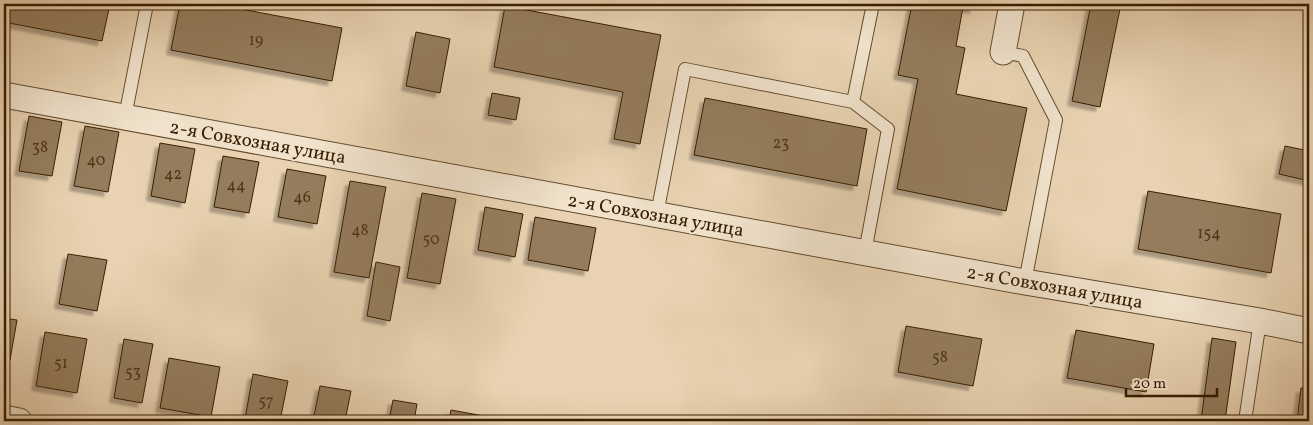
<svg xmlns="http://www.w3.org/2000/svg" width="1313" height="425" viewBox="0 0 1313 425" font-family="Vollkorn,serif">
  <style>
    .building { fill: #947c5c; stroke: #381e00; filter: url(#shadow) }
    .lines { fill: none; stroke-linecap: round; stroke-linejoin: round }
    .service-casing { stroke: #644b2c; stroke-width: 14 }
    .minor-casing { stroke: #644b2c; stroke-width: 27 }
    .service { stroke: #f0e2cc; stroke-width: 12 }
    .minor { stroke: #f0e2cc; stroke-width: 25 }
    .labels { text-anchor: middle; stroke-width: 4; stroke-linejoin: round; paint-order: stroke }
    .number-label { font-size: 16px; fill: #4f3617 }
    .street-label { font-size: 19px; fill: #381e00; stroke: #f0e2cc }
  </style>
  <defs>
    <filter id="shadow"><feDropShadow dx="-4.5" dy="4.5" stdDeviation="1" flood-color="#0004"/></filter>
  </defs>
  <rect width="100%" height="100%" fill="#e8d2b1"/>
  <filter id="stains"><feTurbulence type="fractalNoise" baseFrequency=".004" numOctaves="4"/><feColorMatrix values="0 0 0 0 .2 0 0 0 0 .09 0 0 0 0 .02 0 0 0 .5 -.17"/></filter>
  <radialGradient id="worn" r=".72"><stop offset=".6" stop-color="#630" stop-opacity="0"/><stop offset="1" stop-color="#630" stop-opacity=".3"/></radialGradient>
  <path class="building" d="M4,4h106l-8,37 -98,-19z
    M180,4h34l128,24 -10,53 -161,-31z
    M912,4h63l-1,5 -11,-2 -7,39 9,2 -9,46 71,14 -21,103 -109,-22 21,-110 -20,-4z
    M1091,4h30l-21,103 -28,-6z
    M505,6l156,29 -21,109 -26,-5 9,-47 -129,-25z
    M416,32l34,7 -10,54 -34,-7z
    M492,93l28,5 -4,22 -28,-5z
    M705,98l162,31 -10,57 -163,-31z
    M29,116l33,6 -10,54 -33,-5z
    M85,126l34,6 -11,60 -34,-6z
    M160,143l35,6 -10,54 -34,-7z
    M1285,146l24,5v30l-30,-7z
    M223,156l36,6 -10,51 -35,-6z
    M287,169l39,7 -9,48 -39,-7z
    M350,181l36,6 -17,91 -35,-6z
    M1148,191l133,23 -10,59 -133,-24z
    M422,193l34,6 -16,85 -33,-6z
    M485,207l38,7 -8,43 -37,-7z
    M535,217l61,11 -8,43 -60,-11z
    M68,254l39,6 -10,51 -38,-7z
    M376,262l24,5 -10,54 -23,-5z
    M4,318l13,2 -7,40 -6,-1z
    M906,326l76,13 -9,47 -75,-14z
    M1076,330l78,14 -8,48 -79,-14z
    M45,332l42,7 -10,54 -41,-7z
    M1212,338l24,4 -11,79h-24z
    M124,339l29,5 -11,59 -28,-5z
    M169,358l51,9 -9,50 -51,-9z
    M253,374l35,7 -8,40h-21l-14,-2z
    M320,386l31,5 -6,30h-32z
    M1301,388l8,1v32h-12z
    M393,400l24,4 -3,17h-25z
    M451,410l33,6 -1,5h-34z"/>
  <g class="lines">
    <defs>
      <path id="service" d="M1003,52l20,4 33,64 -31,162
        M853,102l35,27 -23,123
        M125,117l22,-113
        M657,214l28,-145 168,33 20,-98
        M1245,421l15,-100"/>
      <path id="minor" d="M1003,52l9,-48
        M4,95l1021,187 235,39 49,10
        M4,418l15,3"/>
    </defs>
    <use href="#service" class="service-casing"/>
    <use href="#minor" class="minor-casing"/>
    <use href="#service" class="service"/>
    <use href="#minor" class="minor"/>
  </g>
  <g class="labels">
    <g class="number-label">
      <text x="256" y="45">19</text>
      <text x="781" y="148">23</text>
      <text x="40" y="152">38</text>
      <text x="96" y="165">40</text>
      <text x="173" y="179">42</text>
      <text x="236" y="190">44</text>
      <text x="302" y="202">46</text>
      <text x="360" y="235">48</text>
      <text x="1209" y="238">154</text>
      <text x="431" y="244">50</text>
      <text x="940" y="362">58</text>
      <text x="61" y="368">51</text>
      <text x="133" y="377">53</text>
      <text x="266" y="406">57</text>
    </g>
    <g class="street-label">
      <text transform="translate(258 141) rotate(10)" y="7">2-я Совхозная улица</text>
      <text transform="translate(656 214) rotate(10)" y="7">2-я Совхозная улица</text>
      <text transform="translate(1055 286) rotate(10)" y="7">2-я Совхозная улица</text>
    </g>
  </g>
  <rect width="1313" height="425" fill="none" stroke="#e8d2b1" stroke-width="20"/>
  <rect x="5" y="5" width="1303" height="415" fill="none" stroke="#381e00" stroke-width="2.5"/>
  <rect x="10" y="10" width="1293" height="405" fill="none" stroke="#381e00"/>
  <path d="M1126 388v8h91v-8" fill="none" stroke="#381e00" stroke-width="2.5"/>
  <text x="1133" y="388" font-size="15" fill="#381e00" stroke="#f0e2cc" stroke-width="4" paint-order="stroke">20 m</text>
  <rect width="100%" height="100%" filter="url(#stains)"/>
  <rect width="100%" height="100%" fill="url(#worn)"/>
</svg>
